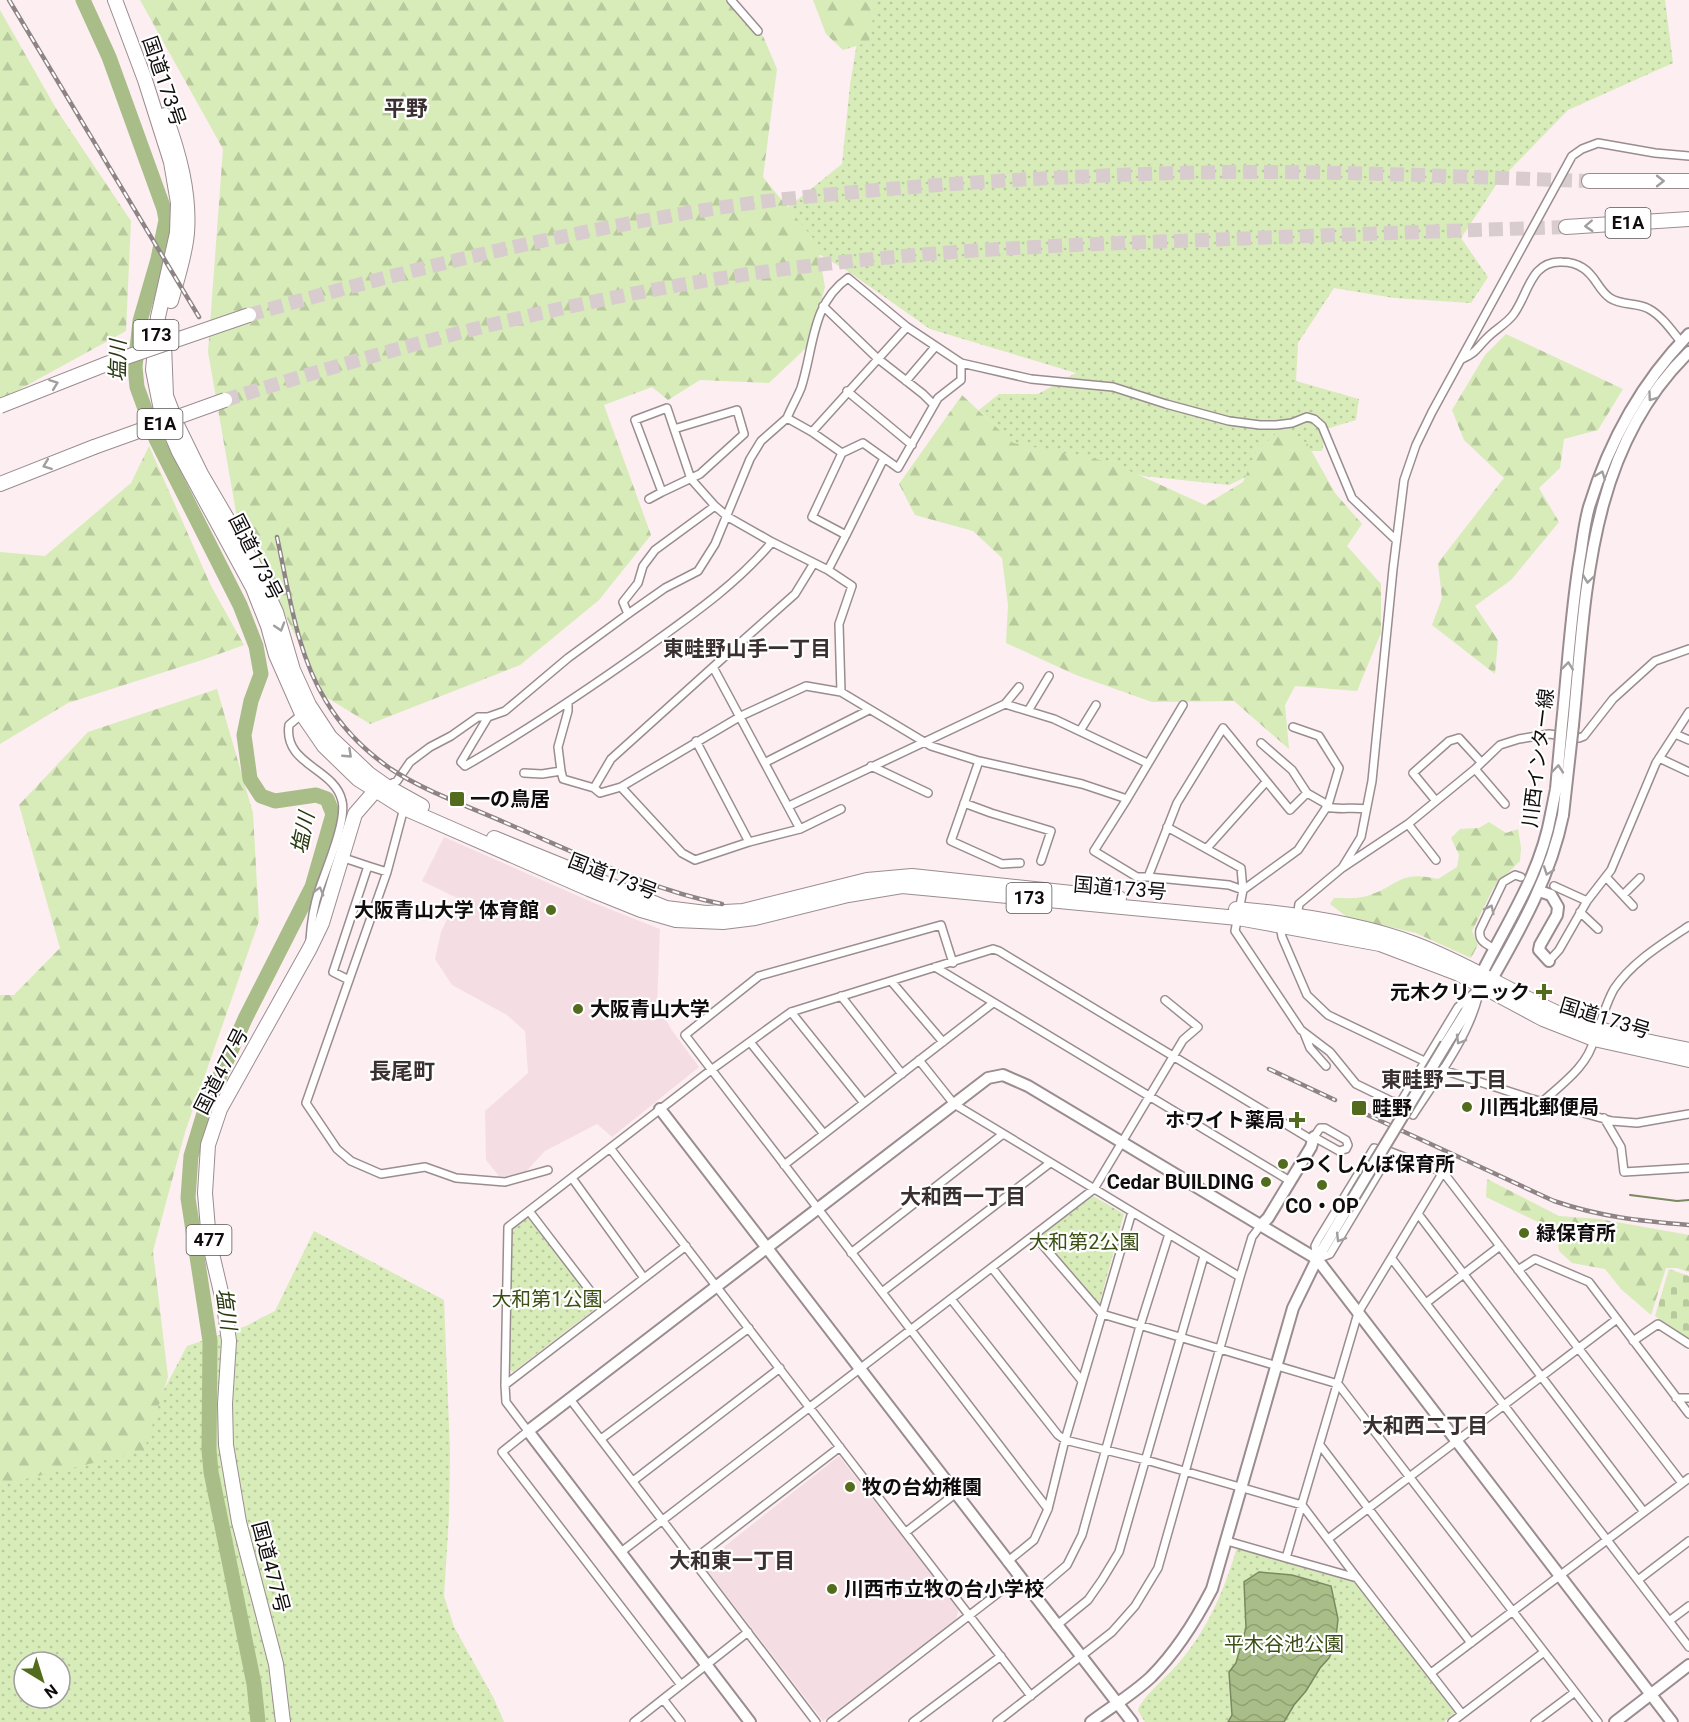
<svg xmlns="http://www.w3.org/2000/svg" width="1689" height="1722" viewBox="0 0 1689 1722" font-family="Roboto,'Noto Sans JP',sans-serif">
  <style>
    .built { fill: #f5dee3 }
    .grass { fill: url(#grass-dots); fill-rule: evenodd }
    .forest { fill: url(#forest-firs) }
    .cemetery { fill: url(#cemetery-stones) }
    .water { fill: url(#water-waves); stroke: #7b8862; stroke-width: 1.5 }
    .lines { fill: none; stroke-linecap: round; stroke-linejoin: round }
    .stream { stroke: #7b8862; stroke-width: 2 }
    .river { stroke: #a8bd87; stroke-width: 15 }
    .street-tunnel { stroke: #d9cccf; stroke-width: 7; stroke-dasharray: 7 3.5; stroke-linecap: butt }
    .highway-tunnel { stroke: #d9cccf; stroke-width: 14; stroke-dasharray: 14 7; stroke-linecap: butt }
    .street-casing { stroke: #9a8d90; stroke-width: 10 }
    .secondary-casing { stroke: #9a8d90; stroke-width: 14 }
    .highway-casing { stroke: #9a8d90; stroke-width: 16 }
    .street { stroke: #fff; stroke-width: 7 }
    .secondary { stroke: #fff; stroke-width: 10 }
    .highway { stroke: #fff; stroke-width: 14 }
    .rail-casing { stroke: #8e8486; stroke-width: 4.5 }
    .rail { stroke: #fff; stroke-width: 2; stroke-dasharray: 7; stroke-linecap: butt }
    .secondary-bridge-casing { stroke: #9a8d90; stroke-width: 14; stroke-linecap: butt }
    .highway-bridge-casing { stroke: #9a8d90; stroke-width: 16; stroke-linecap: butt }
    .secondary-bridge { stroke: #fff; stroke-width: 10 }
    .highway-bridge { stroke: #fff; stroke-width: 14 }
    .oneway { stroke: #a09e9e }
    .poi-dot { fill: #526b1d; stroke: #fff; stroke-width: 2 }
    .labels { text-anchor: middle; stroke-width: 4.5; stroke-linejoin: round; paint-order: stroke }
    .shield { fill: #fff; stroke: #585556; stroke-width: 1.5 }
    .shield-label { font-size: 18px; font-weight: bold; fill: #110c0d }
    .street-label { font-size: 20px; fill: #110c0d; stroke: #fff }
    .poi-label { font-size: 20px; font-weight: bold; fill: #110c0d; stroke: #fff; text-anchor: start }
    .park-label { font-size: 20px; fill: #3b4f14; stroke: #fff }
    .water-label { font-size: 21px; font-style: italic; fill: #2b3911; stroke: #fff }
    .neighbourhood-label { font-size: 21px; font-weight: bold; fill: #3a3032; stroke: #fff }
    .quarter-label { font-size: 22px; font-weight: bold; fill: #3a3032; stroke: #fff }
  </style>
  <defs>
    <pattern id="grass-dots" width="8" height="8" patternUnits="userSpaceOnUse" patternTransform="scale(1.5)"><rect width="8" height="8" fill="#d7ecb8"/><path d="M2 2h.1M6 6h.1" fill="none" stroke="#b8c99d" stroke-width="1.8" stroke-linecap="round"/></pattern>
    <pattern id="forest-firs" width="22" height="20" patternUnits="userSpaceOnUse" patternTransform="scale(1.5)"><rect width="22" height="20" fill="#d7ecb8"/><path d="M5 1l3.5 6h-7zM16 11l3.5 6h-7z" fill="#b8c99d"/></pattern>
    <pattern id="cemetery-stones" width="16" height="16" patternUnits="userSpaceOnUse" patternTransform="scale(1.5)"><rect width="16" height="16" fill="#d7ecb8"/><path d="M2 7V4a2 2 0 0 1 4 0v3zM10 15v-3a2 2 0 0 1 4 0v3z" fill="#b8c99d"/></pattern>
    <pattern id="water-waves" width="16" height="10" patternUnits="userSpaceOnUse" patternTransform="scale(1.5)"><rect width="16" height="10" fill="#a8bd87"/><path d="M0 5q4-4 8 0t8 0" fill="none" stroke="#90a173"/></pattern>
  </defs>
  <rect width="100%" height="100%" fill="#fceef1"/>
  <path class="built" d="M444,837l150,66 66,26 -3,74 14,26 28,38 -87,70 -15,-13 -52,27 -23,25 -19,5 -17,-21 -1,-49 43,-38 -3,-42 -18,-16 -55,-30 -17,-26 6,-27 16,-34 -35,-17z
    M839,1456l120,153 -4,13 -132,99 -117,-152v-8z"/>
  <path class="grass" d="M864,0h801l8,63 -105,47 -70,72 -37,56 27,39 -17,26 -77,-5 -60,-10 -36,55 -2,38 63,18 -3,21 -30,9 -4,22h-22l-71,34 -85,-9 -129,-29 -36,-37 20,-16h39l38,-21 -146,-44 -81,-57 -60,-36 -3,-27 56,-45 8,-79z
    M1093,1196l31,18 -25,91 -5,2 -51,-68v-5z
    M529,1214l71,91 -87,67 -4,-3 2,-142z
    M314,1231l130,69 6,151 -1,65 -5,80 10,31 39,70 11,25h-504v-238l148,-64 39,-74 59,-20 29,-15zM24,1662h36v36h-36z
    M1237,1547l80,25 37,9 102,131 -12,10h-299l-7,-11 1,-4c10,-16 24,-27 37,-41 30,-33 49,-76 61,-119z"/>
  <path class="forest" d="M140,0h591l32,36 14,33 -14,108 54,66 8,44 -16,58 -40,38 -69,-3 -32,20 -16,-13 -48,18 47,130 -52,65 -79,65 -150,59 -44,-27 -89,-179 -29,-166 15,-203z
    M813,0h63l-7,42 -26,8 -17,-16z
    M0,10l58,102 73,109 -5,110 -126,69z
    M1506,334l117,55 -25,41 -34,9 -4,29 -21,20 20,34 -48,58 -36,26 23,34 -3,34 -63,-49 10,-27 -4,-35 66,-85 -40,-38 -12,-30 33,-55z
    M962,395l51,48 97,19 95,43 38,-23 13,-30 25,-23 26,14 28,50 27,31 -15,22 34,38v49l-24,58 -62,-5 -10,19 4,44 -55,-48 -82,1 -76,-27 -70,-32 2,-38 -6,-47 -29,-27 -58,-16 -16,-31z
    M149,446l62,140 33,59 -39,14 -137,44 -68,41v-192l45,4 86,-73z
    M217,689l36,124 6,108 -74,211 -32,119 15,126 -24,74 -144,34v-490h14l46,-47 -41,-143 69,-73z
    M1489,822l17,11 12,-4 3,18 -1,14 -26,26 -22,44 6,14 -7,13 -55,-25 -69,-16 -17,-13 4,-6c10,0 23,1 33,-2 33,-10 30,-26 71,-17l19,-12 2,-12 -8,-17 9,-9 19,-1z
    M1487,1179l72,37 40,3 90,16v37l-12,-4h-11l-15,47 -30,-26 -16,-20 -33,-6 -13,-12 -2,-15 -19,-14 -52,-25z"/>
  <path class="cemetery" d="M1669,1269l20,7v63l-34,-23z"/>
  <path class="water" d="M1259,1572l33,3 39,11 7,33 -3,27 -6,12 -9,10 -14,23 -12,14 -10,17h-56l4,-7 -3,-43 7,-9 10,-35 -2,-46z"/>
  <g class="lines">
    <path class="stream" d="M1630,1195l47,6 12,-1"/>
    <path class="river" d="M83,0l26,57 55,152 2,11 -8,39 -18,62 -5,46 2,20 19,52 84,166 16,41 5,28 -10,27 -7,34 6,44 11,17 14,5 41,-6 11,4 6,15 -21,73 -67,132 -40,91 -14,46 -3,42 22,143 -1,109 2,22 43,212 4,38"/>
    <path class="street-tunnel" d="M1521,877l33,9"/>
    <path class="highway-tunnel" d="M249,315c125,-36 249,-67 377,-91 47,-9 94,-17 141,-23 151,-17 303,-26 455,-29 122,-1 245,5 367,9
      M225,400c169,-53 341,-99 517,-125 153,-23 308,-30 463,-35 120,-5 241,-9 361,-13"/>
    <defs>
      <path id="street" d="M731,0l27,31
        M1462,359c15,-7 13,-9 24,-20 8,-9 19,-14 27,-24 15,-19 17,-55 49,-53 7,0 15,2 21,6 13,8 15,22 27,30 12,8 27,4 39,11 13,7 23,22 32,33
        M961,363l70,16 82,8 53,17 63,17 31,4h16l16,-2 15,-6 7,2 8,7 30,72 44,42
        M906,381l29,-34
        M847,391l65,54
        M787,418c4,-10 10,-20 14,-30 13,-40 10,-84 47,-110l59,49 54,36v17l-23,18 -4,7
        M812,432l95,-105
        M842,453l-30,64 34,18 38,-77
        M662,492l38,-18 44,-40 -7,-24 -63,19
        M649,499l13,-7 -27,-72 32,-12 24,71 24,27 13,11 44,25 56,28 18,-35
        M828,570l24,16 -13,38 2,68
        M628,614l-5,-12 15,-19 5,-17 12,-16 60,-44
        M1005,704l49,15 93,44
        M1028,711l21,-35
        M302,714l-13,11c-6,40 46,43 53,76 5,20 -16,68 -23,89 -5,15 -8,34 -9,50
        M488,717l-27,45 4,4c61,-35 119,-74 177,-115 47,-34 93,-65 130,-109
        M1293,727l26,9 20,32 -11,37
        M1080,731l16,-26
        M1675,734l14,6
        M696,741l53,101
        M1261,743l31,27 15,23
        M1659,758l30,14
        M979,761l-28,80 51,23 18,-1
        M766,762l103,-52
        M871,766l57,27
        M1475,769l30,35
        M561,771l-3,-24 10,-36v-8
        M524,773l18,1 19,-3 2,8 31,9 6,5 21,-6 61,66 13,7 54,-18 51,-13 -87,-162 82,-73 19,-31
        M387,786l10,-5 13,-19 20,-15 21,-11 27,-19h10l17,-6 63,-53 60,-44 37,-26 33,-17 17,-27 35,-85 11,-18 26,-23 25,14 30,21 21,-10 35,25 36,-63 -11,-11 -46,-36 -54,-52
        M621,787l120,-71 65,-30 35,6 90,54 48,15 103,23 45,15 -33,52 43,26h11l29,-74 46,-75 67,82 17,-17 21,12 -30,45 -55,40 -14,-5 -81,-8
        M594,788l17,-29 102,-92
        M1127,799l56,-94
        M1436,801l-23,-28 36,-32 10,-3 22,24
        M964,803l27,10 60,18 -10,30
        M789,806l216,-102 14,-17
        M1326,807c14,3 26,0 40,2
        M1408,824l28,36
        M1167,827l74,41 2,22 -8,41 66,99 29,22 26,32 35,17 9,2 13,12c24,-37 54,-76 65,-118
        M800,829l41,-20
        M1207,848l59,-66
        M341,857l27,9
        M1342,868l19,-31 11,-56 21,-212 11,-89 12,-35 16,-33 140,-256 10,-7 16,-6 57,10 34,3
        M387,872l-19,-6 -35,106 16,8 38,-108 17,-64
        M1606,877l27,29
        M1554,886l33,15
        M1623,895l17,-17
        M1580,912l18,17
        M1297,917l2,-13 43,-36 66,-44 67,-55 25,-24 19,-6 30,-5 30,4 5,-2 29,-37 42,-38 34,-12
        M1280,925l2,12 25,58 21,20 115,55 86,28 83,23 25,2 52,-9
        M1495,949c-9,-5 -17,-8 -15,-19l23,-48 12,-7 6,2
        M1549,961l10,-11 28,-49 24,-31 45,-107 33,-51
        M953,963l-12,-38 -182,51 -74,59 363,474
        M935,967l355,214
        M349,980l-43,123 31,46 14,12 30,13 44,-7 31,11 49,4 43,-12
        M891,981l52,61
        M841,996l61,78
        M791,1012l73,91
        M1598,1029c5,-13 9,-28 16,-40 18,-27 48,-45 75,-63
        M1304,1033l6,15 16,18
        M750,1042l74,92
        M919,1060l35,44 286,173
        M1542,1102c20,-18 46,-36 52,-63
        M1400,1103l58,-96 17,-15
        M1604,1118l17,29 3,25 65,-4
        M1320,1128h5l21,12 2,5 -2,4 -7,2 -25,-14z
        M610,1148l421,548
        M1391,1152l-61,102 -13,5 -2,-13 3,-6 56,-92 17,4 52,20 239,311
        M784,1165l209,-162
        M572,1178l72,100
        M529,1211l75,98
        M1419,1215l225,297
        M1034,1235l68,79 236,70 260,338
        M851,1253l152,-119
        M1392,1259l297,388
        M992,1268l90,113
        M1518,1270l17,-11 54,23 100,132
        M882,1292l168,-129
        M951,1299l107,136 7,5 81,20 156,45 55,73 -71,-20
        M1426,1303l74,-57
        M1633,1341l25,-17 31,20
        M505,1385l181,-139
        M1676,1398h13
        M570,1399l246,323
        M601,1439l148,-111
        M1320,1445l151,198
        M633,1481l147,-113
        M906,1532l49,-38
        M1328,1539l289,-220
        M1227,1541l59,17 72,-245 85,-141
        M621,1552l473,-363 89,-149 15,-13 -33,-27
        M693,1560l147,-113
        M1007,1562l27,-22 14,-31 17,-69 67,-228
        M1357,1578l105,136
        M1638,1580l51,-39
        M1032,1595l35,-30 15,-30 58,-209 29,-92
        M1669,1621l20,-15
        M1056,1626l32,-26 14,-20 17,-28 85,-296
        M1431,1673l258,-195
        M681,1685l-179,-233 26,-21 -22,-29 -1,-17 3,-158 203,-157 80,-58 202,-63 6,2 313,189
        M663,1699l18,23
        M634,1722l114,-90
        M831,1722l188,-145
        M913,1722l88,-66
        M997,1722l115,-90 23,-26 23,-38 82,-291 12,-40 9,-12
        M1452,1722l92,-70
        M1535,1722l40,-30"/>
      <path id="secondary" d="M1562,724c6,-57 9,-116 19,-173 2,-14 4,-30 8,-44 20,-65 53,-125 100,-173
        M1573,725c13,-131 14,-274 116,-373
        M1539,891l12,4 7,12 -1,8 -17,30 -1,5 10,11
        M1486,983l6,-4c30,-53 59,-104 71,-164
        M1446,1044c11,-18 24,-36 33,-56 3,-5 1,-12 4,-17 26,-52 58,-99 68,-157
        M660,1109l472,613
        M1261,1225l7,-7 43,-71 3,-10
        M750,1722l-222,-291 460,-353 15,-3 25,11 289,173 355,463
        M1091,1722c20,-15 42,-28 60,-45 26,-26 44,-55 61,-88l81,-281 24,-49 29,-49
        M1615,1722l74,-57"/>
      <path id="highway" d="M115,0l30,80 26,82 7,41 -1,30 -19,84 -5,53 8,40 18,42 74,136 15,38 8,29 26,59 22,32 34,33 46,29 185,81 52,21 35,10 47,2 32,-4 93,-23 54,-9 336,32 142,26 79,30 84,45 51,20 95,21
        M165,115c14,38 25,78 22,118 -2,23 -10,46 -16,68
        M1589,181h100
        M1566,227l123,-8
        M164,344l2,52 12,31 23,47 52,89 23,49 17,58 16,35 21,32 39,37 17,12 36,20
        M0,484l94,-37
        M494,838l172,70 40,5 37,-2 124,-31 45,-4 207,22
        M1236,909c59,5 123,14 179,35 51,19 97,49 147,71 40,18 84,26 127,35
        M283,1722l-7,-58 -37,-142 -13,-77 -1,-41 4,-63 -5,-36 -15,-64 -4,-48 3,-48 12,-36 90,-161 12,-25 33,-109 20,-23 7,-3"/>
    </defs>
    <use href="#street" class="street-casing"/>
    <use href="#secondary" class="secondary-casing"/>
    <use href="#highway" class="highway-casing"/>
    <use href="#street" class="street"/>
    <use href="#secondary" class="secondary"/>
    <use href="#highway" class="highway"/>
    <defs>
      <path id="rail" d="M9,0l190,317
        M277,537c12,55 19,115 49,164 16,27 39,50 65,68 35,23 77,37 115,54 71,30 141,66 216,81
        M1269,1069l66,31
        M1359,1111l195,90c47,16 86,20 135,24"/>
    </defs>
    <use href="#rail" class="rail-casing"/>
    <use href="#rail" class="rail"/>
    <defs>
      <path id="secondary-bridge" d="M1551,814l5,-25 6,-65
        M1563,815l10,-90
        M1346,1210l100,-166"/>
      <path id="highway-bridge" d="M0,406l109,-43 140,-48
        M94,447l131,-47"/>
    </defs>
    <use href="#secondary-bridge" class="secondary-bridge-casing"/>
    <use href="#highway-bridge" class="highway-bridge-casing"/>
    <use href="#secondary-bridge" class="secondary-bridge"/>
    <use href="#highway-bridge" class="highway-bridge"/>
  </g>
  <defs><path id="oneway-chevron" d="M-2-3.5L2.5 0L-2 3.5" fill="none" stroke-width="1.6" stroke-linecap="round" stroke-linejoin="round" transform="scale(1.5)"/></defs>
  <g class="oneway">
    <use href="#oneway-chevron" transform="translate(1660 181)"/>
    <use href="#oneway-chevron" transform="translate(1589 226) rotate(177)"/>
    <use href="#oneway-chevron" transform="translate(54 384) rotate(-21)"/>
    <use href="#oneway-chevron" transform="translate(1652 397) rotate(126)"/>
    <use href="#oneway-chevron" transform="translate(47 465) rotate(159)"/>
    <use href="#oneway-chevron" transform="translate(1601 475) rotate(-69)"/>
    <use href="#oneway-chevron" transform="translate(1588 579) rotate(98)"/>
    <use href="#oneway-chevron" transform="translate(280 627) rotate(73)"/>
    <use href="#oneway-chevron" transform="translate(1568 666) rotate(-84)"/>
    <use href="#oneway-chevron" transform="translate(348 754) rotate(43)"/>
    <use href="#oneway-chevron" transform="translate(1558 769) rotate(-85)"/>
    <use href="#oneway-chevron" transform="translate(1548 871) rotate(110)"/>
    <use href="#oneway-chevron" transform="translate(319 891) rotate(-74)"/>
    <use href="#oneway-chevron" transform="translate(1490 909) rotate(-64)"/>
    <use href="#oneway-chevron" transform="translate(1460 1040) rotate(120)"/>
    <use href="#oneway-chevron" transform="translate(1340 1238) rotate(121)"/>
  </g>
  <g class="poi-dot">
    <rect x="449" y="791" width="16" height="16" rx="3"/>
    <circle cx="551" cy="910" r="6"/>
    <path d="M1541 983h6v6h6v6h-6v6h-6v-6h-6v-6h6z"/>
    <circle cx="578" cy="1009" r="6"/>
    <circle cx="1467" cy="1107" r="6"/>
    <rect x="1351" y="1100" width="16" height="16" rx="3"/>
    <path d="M1294 1111h6v6h6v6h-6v6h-6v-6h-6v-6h6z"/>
    <circle cx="1283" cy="1164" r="6"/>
    <circle cx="1266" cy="1182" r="6"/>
    <circle cx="1322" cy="1185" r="6"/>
    <circle cx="1524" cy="1233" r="6"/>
    <circle cx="850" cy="1487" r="6"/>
    <circle cx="832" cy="1589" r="6"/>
  </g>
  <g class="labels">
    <g class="shield">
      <rect x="1605.5" y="208" width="45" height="30" rx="4.5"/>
      <rect x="133.5" y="320" width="45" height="30" rx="4.5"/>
      <rect x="137.5" y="409" width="45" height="30" rx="4.5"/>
      <rect x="1006.5" y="883" width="45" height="30" rx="4.5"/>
      <rect x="186.5" y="1225" width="45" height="30" rx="4.5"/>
    </g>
    <g class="shield-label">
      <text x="1628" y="229">E1A</text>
      <text x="156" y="341">173</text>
      <text x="160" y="430">E1A</text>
      <text x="1029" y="904">173</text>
      <text x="209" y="1246">477</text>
    </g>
    <g class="street-label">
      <text transform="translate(164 81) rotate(71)" y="7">国道173号</text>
      <text transform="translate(256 557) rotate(63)" y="7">国道173号</text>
      <text transform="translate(1538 758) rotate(-83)" y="7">川西インター線</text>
      <text transform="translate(613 876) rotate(21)" y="7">国道173号</text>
      <text transform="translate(1120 888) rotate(5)" y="7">国道173号</text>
      <text transform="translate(1605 1018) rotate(17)" y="7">国道173号</text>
      <text transform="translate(221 1071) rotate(-63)" y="7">国道477号</text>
      <text transform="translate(271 1567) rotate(75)" y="7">国道477号</text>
    </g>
    <g class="poi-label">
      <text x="470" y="806">一の鳥居</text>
      <text x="539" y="917" text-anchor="end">大阪青山大学 体育館</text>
      <text x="1530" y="999" text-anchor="end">元木クリニック</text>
      <text x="590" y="1016">大阪青山大学</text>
      <text x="1479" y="1114">川西北郵便局</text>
      <text x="1372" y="1115">畦野</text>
      <text x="1285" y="1127" text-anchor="end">ホワイト薬局</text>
      <text x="1295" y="1171">つくしんぼ保育所</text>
      <text x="1254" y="1189" text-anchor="end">Cedar BUILDING</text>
      <text x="1322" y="1213" text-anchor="middle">CO・OP</text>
      <text x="1536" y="1240">緑保育所</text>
      <text x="862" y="1494">牧の台幼稚園</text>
      <text x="844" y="1596">川西市立牧の台小学校</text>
    </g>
    <g class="park-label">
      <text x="1084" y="1249">大和第2公園</text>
      <text x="547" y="1306">大和第1公園</text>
      <text x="1284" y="1651">平木谷池公園</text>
    </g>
    <g class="water-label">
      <text transform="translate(118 361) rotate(-89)" y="7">塩川</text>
      <text transform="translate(303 833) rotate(-78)" y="7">塩川</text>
      <text transform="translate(226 1309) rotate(82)" y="7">塩川</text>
    </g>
    <g class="neighbourhood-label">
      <text x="747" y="656">東畦野山手一丁目</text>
      <text x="1444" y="1087">東畦野二丁目</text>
      <text x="963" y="1204">大和西一丁目</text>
      <text x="1425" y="1433">大和西二丁目</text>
      <text x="732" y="1568">大和東一丁目</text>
    </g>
    <g class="quarter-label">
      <text x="406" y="116">平野</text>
      <text x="402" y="1079">長尾町</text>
    </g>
  </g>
  <g transform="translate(42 1680) rotate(142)"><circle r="28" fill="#ffffff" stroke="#a09e9e" stroke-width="1.5"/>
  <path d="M0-4.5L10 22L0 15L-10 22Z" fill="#526b1d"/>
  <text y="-9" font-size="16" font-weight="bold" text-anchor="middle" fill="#110c0d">N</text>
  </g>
</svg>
